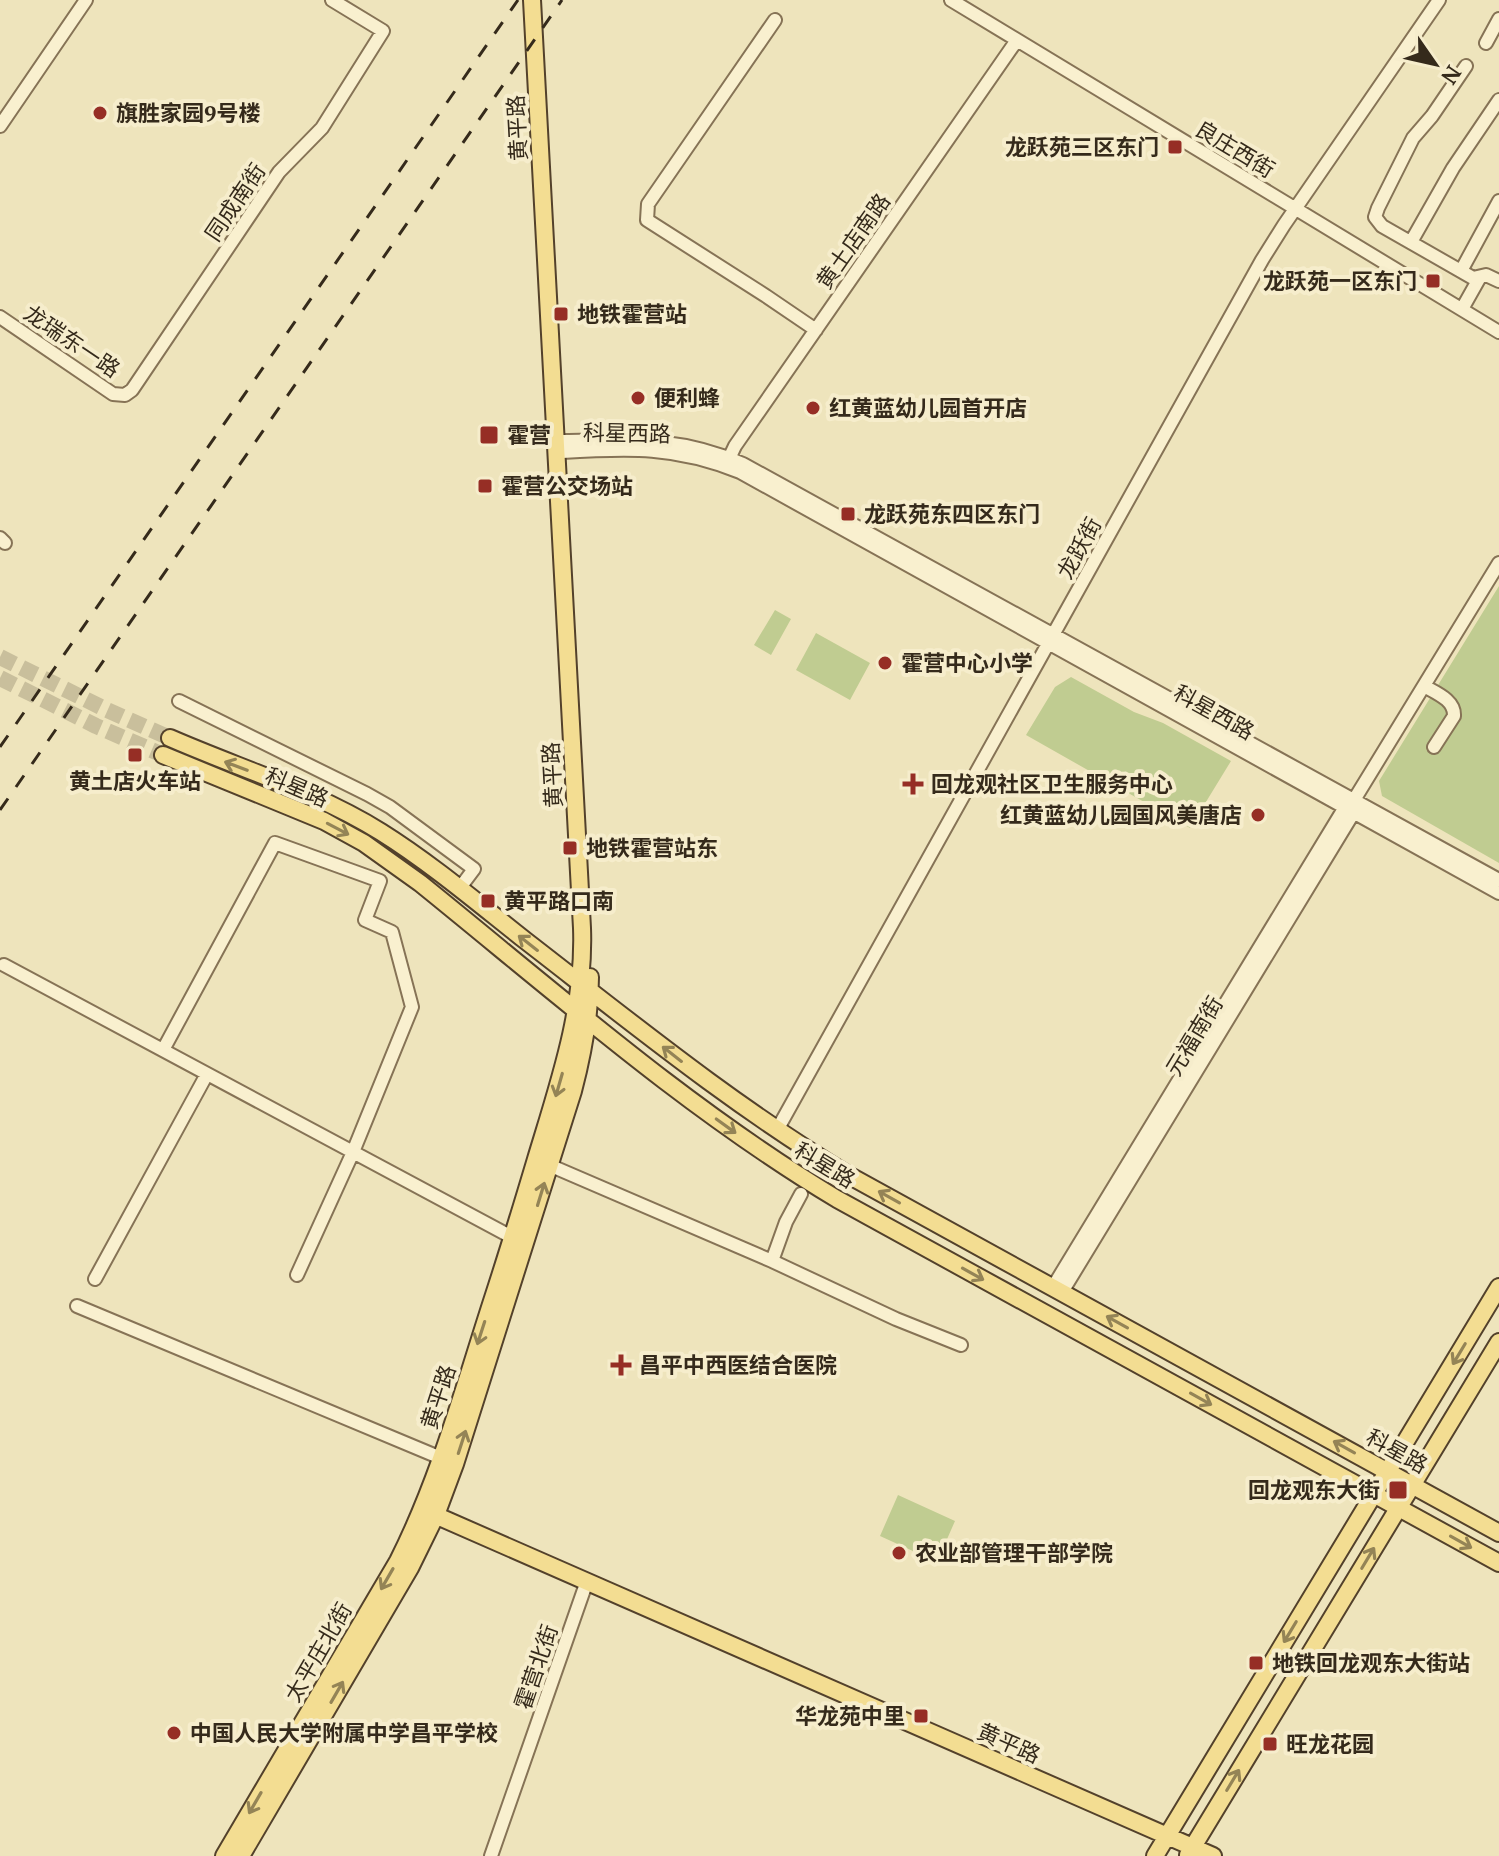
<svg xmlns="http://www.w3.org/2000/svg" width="1499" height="1856" viewBox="0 0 1499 1856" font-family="'PT Serif','Noto Sans SC',serif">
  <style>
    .green { fill: #c0cc91 }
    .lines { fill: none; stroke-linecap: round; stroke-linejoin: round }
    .major-tunnel { stroke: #c9bf9c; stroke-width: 16; stroke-dasharray: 16 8; stroke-linecap: butt }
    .minor-casing { stroke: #867356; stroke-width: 16 }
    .major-casing { stroke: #53412b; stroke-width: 20 }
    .minor { stroke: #f9f0cf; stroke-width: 12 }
    .major { stroke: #f3dd92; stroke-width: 16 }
    .rail { stroke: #352a1b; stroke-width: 3; stroke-dasharray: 14 14; stroke-linecap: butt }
    .oneway { stroke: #948456 }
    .poi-dot { fill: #962e25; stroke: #f6edcc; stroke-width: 3 }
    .labels { text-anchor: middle; stroke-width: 8; stroke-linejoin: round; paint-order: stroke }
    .poi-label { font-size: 22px; font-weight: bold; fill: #352a1b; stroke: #f6edcc; text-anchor: start }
    .street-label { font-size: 22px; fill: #352a1b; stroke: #f6edcc }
  </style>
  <rect width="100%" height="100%" fill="#eee4bc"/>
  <path class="green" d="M1499,586v277l-117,-67 -3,-15z
    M775,610l16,9 -20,36 -17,-10z
    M816,633l54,30 -20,37 -54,-30z
    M1071,677l63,35 29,11 68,38 -41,67 -164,-93 29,-48z
    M898,1495l57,26 -18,41 -57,-26z"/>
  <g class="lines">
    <path class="major-tunnel" d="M0,657l107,53 63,28
      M0,678l96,48 67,29"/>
    <defs>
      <path id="minor" d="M951,0l548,332
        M775,20l-127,184 -1,16 119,76 50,34
        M1486,43l13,-24
        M1466,66l-34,50 -19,22 -35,70 -3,9 7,9 91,52 13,-3 13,6
        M0,126l86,-126
        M1411,242l42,-74 46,-68
        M1461,271l38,-70
        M1462,309l18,-32
        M0,317l113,77 12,1 7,-5 147,-218 43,-44 61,-97 -51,-31
        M727,463l8,-17 282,-406
        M0,538l5,5
        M1424,686c12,7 31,14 30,30l-20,31
        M179,701l188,93 23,13 84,62 -15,20
        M1499,880l-756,-416c-63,-28 -114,-24 -182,-23l-5,6 6,5c67,-4 114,-6 178,20l759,421
        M4,965l515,276
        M163,1050l112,-207 105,38 -15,39 27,12 20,75 -59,145 -56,123
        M777,1130l485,-870 22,-35 155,-225
        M542,1162l230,99 124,58 65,26
        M772,1261l14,-39 15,-28
        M95,1279l112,-205
        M1053,1287l292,-480 9,-7 145,-237
        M1062,1292l292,-480v-5
        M77,1306l364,152
        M491,1856l96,-275"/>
      <path id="major" d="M170,738c71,31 145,53 211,94 51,32 98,72 145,109 106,82 209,166 324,235l649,357
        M163,755l161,66 40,22 56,40c135,109 267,226 417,316l662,364
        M428,1512l785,344
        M1188,1855l311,-513
        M224,1856l174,-295c42,-83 66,-174 95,-263 15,-46 29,-92 43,-139 23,-76 49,-151 46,-231l-50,-928
        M241,1856l169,-288 26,-53 19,-51 118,-373c10,-38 17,-74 17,-114
        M1155,1856l344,-569"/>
    </defs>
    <use href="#minor" class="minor-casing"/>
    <use href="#major" class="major-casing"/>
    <use href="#minor" class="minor"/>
    <use href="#major" class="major"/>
    <path class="rail" d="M0,747l518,-747
      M0,810l562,-810"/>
  </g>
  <defs><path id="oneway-shaft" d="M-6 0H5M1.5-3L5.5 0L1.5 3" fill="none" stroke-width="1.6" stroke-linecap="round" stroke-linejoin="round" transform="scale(2)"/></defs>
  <g class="oneway">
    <use href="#oneway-shaft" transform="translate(236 766) rotate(-159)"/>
    <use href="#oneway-shaft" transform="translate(338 829) rotate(28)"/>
    <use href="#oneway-shaft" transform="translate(528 943) rotate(-142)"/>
    <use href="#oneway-shaft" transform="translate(672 1054) rotate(-142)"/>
    <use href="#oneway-shaft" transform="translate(559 1085) rotate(106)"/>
    <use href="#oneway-shaft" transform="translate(726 1126) rotate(36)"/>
    <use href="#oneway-shaft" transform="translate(541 1194) rotate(-73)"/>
    <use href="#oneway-shaft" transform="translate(889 1197) rotate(-151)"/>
    <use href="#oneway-shaft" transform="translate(973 1274) rotate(29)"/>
    <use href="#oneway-shaft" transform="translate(1117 1322) rotate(-151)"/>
    <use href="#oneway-shaft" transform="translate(481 1333) rotate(108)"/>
    <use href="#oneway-shaft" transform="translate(1459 1354) rotate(121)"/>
    <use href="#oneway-shaft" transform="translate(1201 1399) rotate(29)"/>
    <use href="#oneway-shaft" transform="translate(462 1442) rotate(-72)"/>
    <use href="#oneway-shaft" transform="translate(1344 1447) rotate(-151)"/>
    <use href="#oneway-shaft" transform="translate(1461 1542) rotate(29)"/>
    <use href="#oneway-shaft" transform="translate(1368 1558) rotate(-59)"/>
    <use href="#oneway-shaft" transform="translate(387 1579) rotate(120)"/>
    <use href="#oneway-shaft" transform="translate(1290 1632) rotate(121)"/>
    <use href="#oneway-shaft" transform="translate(337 1692) rotate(-60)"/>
    <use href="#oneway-shaft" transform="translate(1233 1780) rotate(-59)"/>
    <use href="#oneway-shaft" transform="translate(255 1803) rotate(120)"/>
  </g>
  <g class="poi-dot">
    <circle cx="100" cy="113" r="8"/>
    <rect x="1167" y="139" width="16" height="16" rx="4"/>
    <rect x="1425" y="273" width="16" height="16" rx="4"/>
    <rect x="553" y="306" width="16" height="16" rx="4"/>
    <circle cx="638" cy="398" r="8"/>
    <circle cx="813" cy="408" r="8"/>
    <rect x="479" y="425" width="20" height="20" rx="4"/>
    <rect x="477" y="478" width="16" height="16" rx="4"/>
    <rect x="840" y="506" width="16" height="16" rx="4"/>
    <circle cx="885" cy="663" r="8"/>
    <rect x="127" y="747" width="16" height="16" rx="4"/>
    <path d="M909 772h8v8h8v8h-8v8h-8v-8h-8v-8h8z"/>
    <circle cx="1258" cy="815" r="8"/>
    <rect x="562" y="840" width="16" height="16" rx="4"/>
    <rect x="480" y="893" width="16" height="16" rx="4"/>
    <path d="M617 1353h8v8h8v8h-8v8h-8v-8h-8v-8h8z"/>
    <rect x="1388" y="1480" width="20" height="20" rx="4"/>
    <circle cx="899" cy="1553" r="8"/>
    <rect x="1248" y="1655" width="16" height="16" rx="4"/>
    <rect x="913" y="1708" width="16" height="16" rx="4"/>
    <circle cx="174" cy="1733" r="8"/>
    <rect x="1262" y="1736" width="16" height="16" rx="4"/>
  </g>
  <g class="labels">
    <g class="poi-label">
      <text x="116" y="121">旗胜家园9号楼</text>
      <text x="1159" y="155" text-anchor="end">龙跃苑三区东门</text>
      <text x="1417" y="289" text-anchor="end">龙跃苑一区东门</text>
      <text x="577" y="322">地铁霍营站</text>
      <text x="654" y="406">便利蜂</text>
      <text x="829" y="416">红黄蓝幼儿园首开店</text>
      <text x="507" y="443">霍营</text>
      <text x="501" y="494">霍营公交场站</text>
      <text x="864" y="522">龙跃苑东四区东门</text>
      <text x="901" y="671">霍营中心小学</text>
      <text x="135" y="789" text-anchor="middle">黄土店火车站</text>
      <text x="931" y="792">回龙观社区卫生服务中心</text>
      <text x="1242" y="823" text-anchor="end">红黄蓝幼儿园国风美唐店</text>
      <text x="586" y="856">地铁霍营站东</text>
      <text x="504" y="909">黄平路口南</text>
      <text x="639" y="1373">昌平中西医结合医院</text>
      <text x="1380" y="1498" text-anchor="end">回龙观东大街</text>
      <text x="915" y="1561">农业部管理干部学院</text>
      <text x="1272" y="1671">地铁回龙观东大街站</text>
      <text x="905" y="1724" text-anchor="end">华龙苑中里</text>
      <text x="190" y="1741">中国人民大学附属中学昌平学校</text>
      <text x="1286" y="1752">旺龙花园</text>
    </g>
    <g class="street-label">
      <text transform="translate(517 128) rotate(-93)" y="8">黄平路</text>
      <text transform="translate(1235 149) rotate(31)" y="8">良庄西街</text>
      <text transform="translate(235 202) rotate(-56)" y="8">同成南街</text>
      <text transform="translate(853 241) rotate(-55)" y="8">黄土店南路</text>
      <text transform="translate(72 341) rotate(34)" y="8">龙瑞东一路</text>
      <text transform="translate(627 433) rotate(1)" y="8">科星西路</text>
      <text transform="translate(1079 548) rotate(-61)" y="8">龙跃街</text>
      <text transform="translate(1214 712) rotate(29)" y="8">科星西路</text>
      <text transform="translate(552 775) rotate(-93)" y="8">黄平路</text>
      <text transform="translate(297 787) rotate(23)" y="8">科星路</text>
      <text transform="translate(1194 1036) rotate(-59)" y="8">元福南街</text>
      <text transform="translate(825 1165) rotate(31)" y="8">科星路</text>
      <text transform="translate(438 1397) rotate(-72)" y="8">黄平路</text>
      <text transform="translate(1397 1451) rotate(29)" y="8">科星路</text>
      <text transform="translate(318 1652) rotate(-60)" y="8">太平庄北街</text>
      <text transform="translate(536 1667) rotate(-71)" y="8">霍营北街</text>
      <text transform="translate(1009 1743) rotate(24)" y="8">黄平路</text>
    </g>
  </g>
  <g transform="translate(1435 64) rotate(124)" stroke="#f6edcc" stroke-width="6" paint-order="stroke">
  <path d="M0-6L14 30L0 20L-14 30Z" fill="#352a1b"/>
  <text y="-12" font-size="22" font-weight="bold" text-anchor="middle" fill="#352a1b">N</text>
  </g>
</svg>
